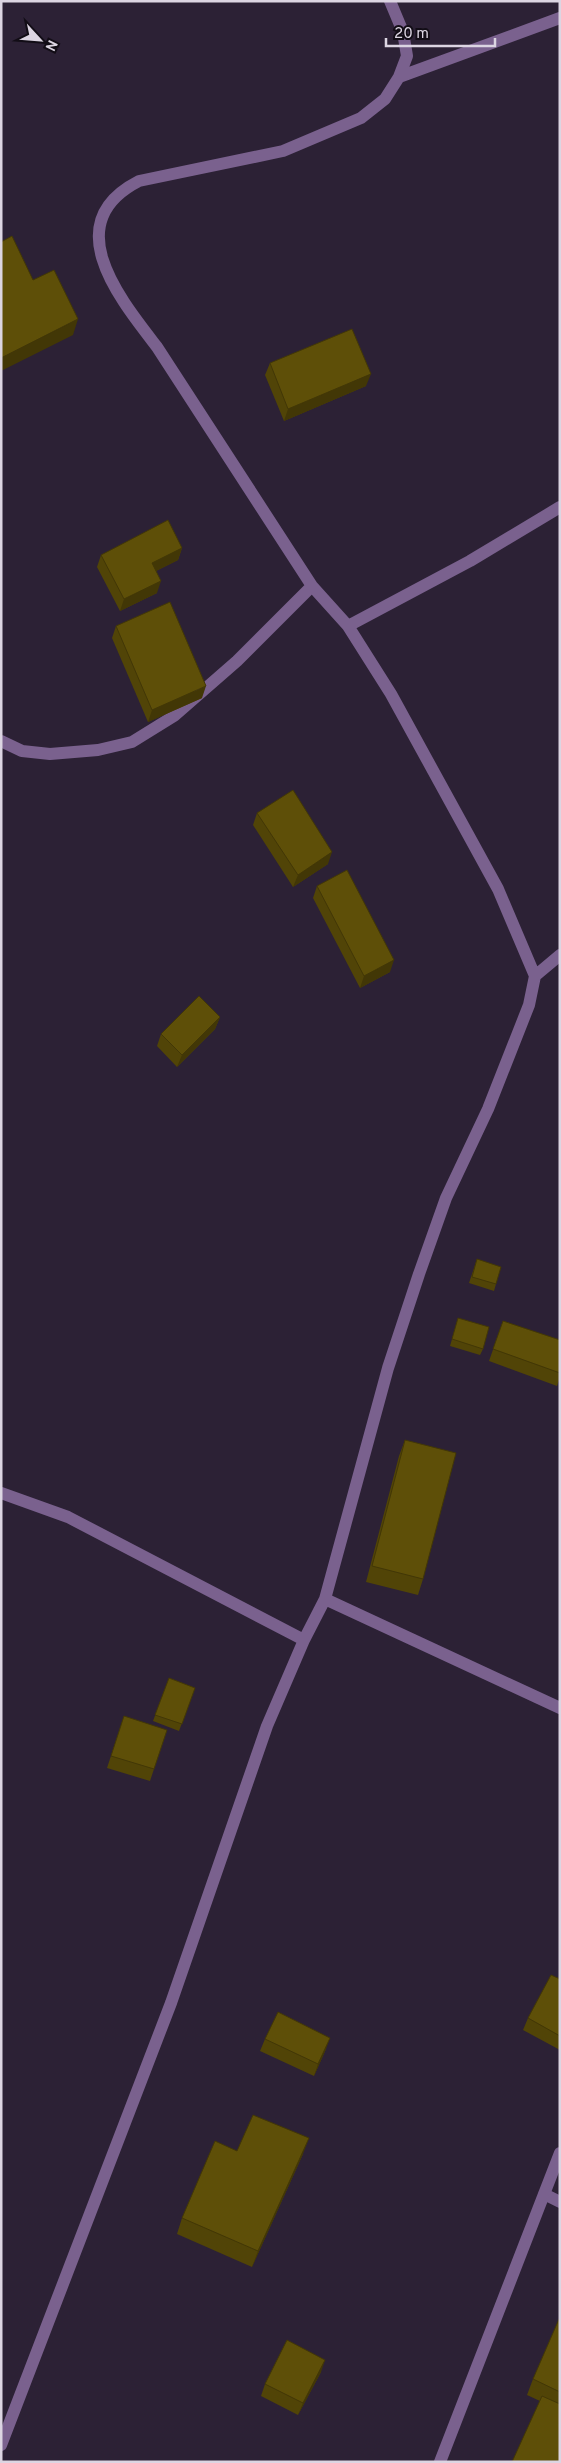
<svg xmlns="http://www.w3.org/2000/svg" width="561" height="2463" viewBox="0 0 561 2463" font-family="Overpass,sans-serif">
  <style>
    .lines { fill: none; stroke-linecap: round; stroke-linejoin: round }
    .minor { stroke: #7a618e; stroke-width: 12 }
    .wall { fill: #514407 }
    .shaded-wall { fill: #423706 }
    .building { fill: #5e4f08; stroke: #423706 }
  </style>
  <rect width="100%" height="100%" fill="#2c2135"/>
  <g class="lines">
    <path class="minor" d="M399,77l161,-59
      M348,626l122,-65 90,-54
      M1,741l21,10 28,3 48,-4 34,-8 42,-26 63,-55 75,-75
      M535,976l25,-21
      M1,1493l67,24 236,123
      M325,1599l235,109
      M544,2194l16,8
      M1,2445l170,-442 96,-277 37,-86 21,-41 63,-231 31,-94 27,-76 42,-89 41,-104 6,-29 -37,-87 -107,-195 -43,-68 -36,-40 -155,-239c-37,-48 -100,-124 -18,-166l144,-30 78,-33 24,-19 14,-22 8,-21 -4,-24 -13,-31
      M440,2462l120,-309"/>
  </g>
  <path class="wall" d="M270,363l96,23 -82,35 -19,-46z
    M182,548l-4,12 -22,11 1,22 -37,18 -23,-44 4,-12z
    M116,626l86,72 -54,24 -36,-84z
    M257,813l71,51 -35,23 -40,-62z
    M317,886l73,86 -30,16 -47,-90z
    M220,1017l-5,12 -38,38 -20,-21 4,-12z
    M477,1259l19,25 -2,7 -25,-8z
    M458,1318l25,31 -3,6 -30,-9z
    M503,1321l57,19v37l-3,9 -68,-25z
    M405,1440l18,139 -5,16 -52,-13 33,-126z
    M169,1678l26,10 -16,43 -26,-10z
    M124,1716l30,53 -4,12 -43,-13z
    M560,1979v71l-37,-20 5,-12z
    M265,2039l61,10 -12,27 -54,-25z
    M303,2154l-51,113 -75,-33 5,-16z
    M560,2319v143l-20,-61 -13,-6 6,-16z
    M321,2372l-23,43 -37,-19 4,-12z"/>
  <path class="shaded-wall" d="M78,319l-5,16 -72,36v-13z
    M371,374l-5,12 -82,35 4,-12z
    M182,548l-4,12 -30,15 4,-12z
    M161,581l-4,12 -37,18 4,-12z
    M206,686l-4,12 -54,24 4,-12z
    M332,852l-4,12 -35,23 5,-12z
    M394,960l-4,12 -30,16 4,-12z
    M220,1017l-5,12 -38,38 5,-12z
    M330,2038l-4,11 -12,27 4,-12z
    M309,2138l-6,16 -51,113 6,-16z
    M325,2360l-4,12 -23,43 5,-12z"/>
  <path class="building" d="M12,236l21,44 21,-10 24,49 -77,39v-116z
    M352,329l19,45 -83,35 -18,-46z
    M168,520l14,28 -30,15 9,18 -37,18 -23,-44z
    M170,602l36,84 -54,24 -36,-84z
    M293,790l39,62 -34,23 -41,-62z
    M347,870l47,90 -30,16 -47,-90z
    M199,996l21,21 -38,38 -21,-21z
    M477,1259l24,8 -5,17 -24,-7z
    M458,1318l31,9 -6,22 -31,-10z
    M503,1321l57,19v33l-67,-24z
    M405,1440l51,13 -33,126 -51,-13z
    M169,1678l26,10 -13,36 -27,-9z
    M124,1716l43,14 -13,39 -43,-13z
    M551,1975l9,4v57l-32,-18z
    M278,2012l52,26 -12,26 -53,-25z
    M253,2115l56,23 -51,113 -76,-33 33,-77 22,10z
    M559,2319h1v73l-27,-13z
    M287,2340l38,20 -22,43 -38,-19z
    M542,2396l18,8v58h-48z"/>
  <rect width="561" height="2463" fill="none" stroke="#dcd5e2" stroke-width="5"/>
  <g transform="translate(40 40) rotate(116)" stroke="#120d16" stroke-width="4" paint-order="stroke">
  <path d="M0-4L9 19L0 12L-9 19Z" fill="#dcd5e2"/>
  <text y="-8" font-size="14" font-weight="bold" text-anchor="middle" fill="#dcd5e2">N</text>
  </g>
  <path d="M386 38v8h109v-8" fill="none" stroke="#dcd5e2" stroke-width="2.5"/>
  <text x="394" y="38" font-size="15" fill="#dcd5e2" stroke="#120d16" stroke-width="4" paint-order="stroke">20 m</text>
</svg>
